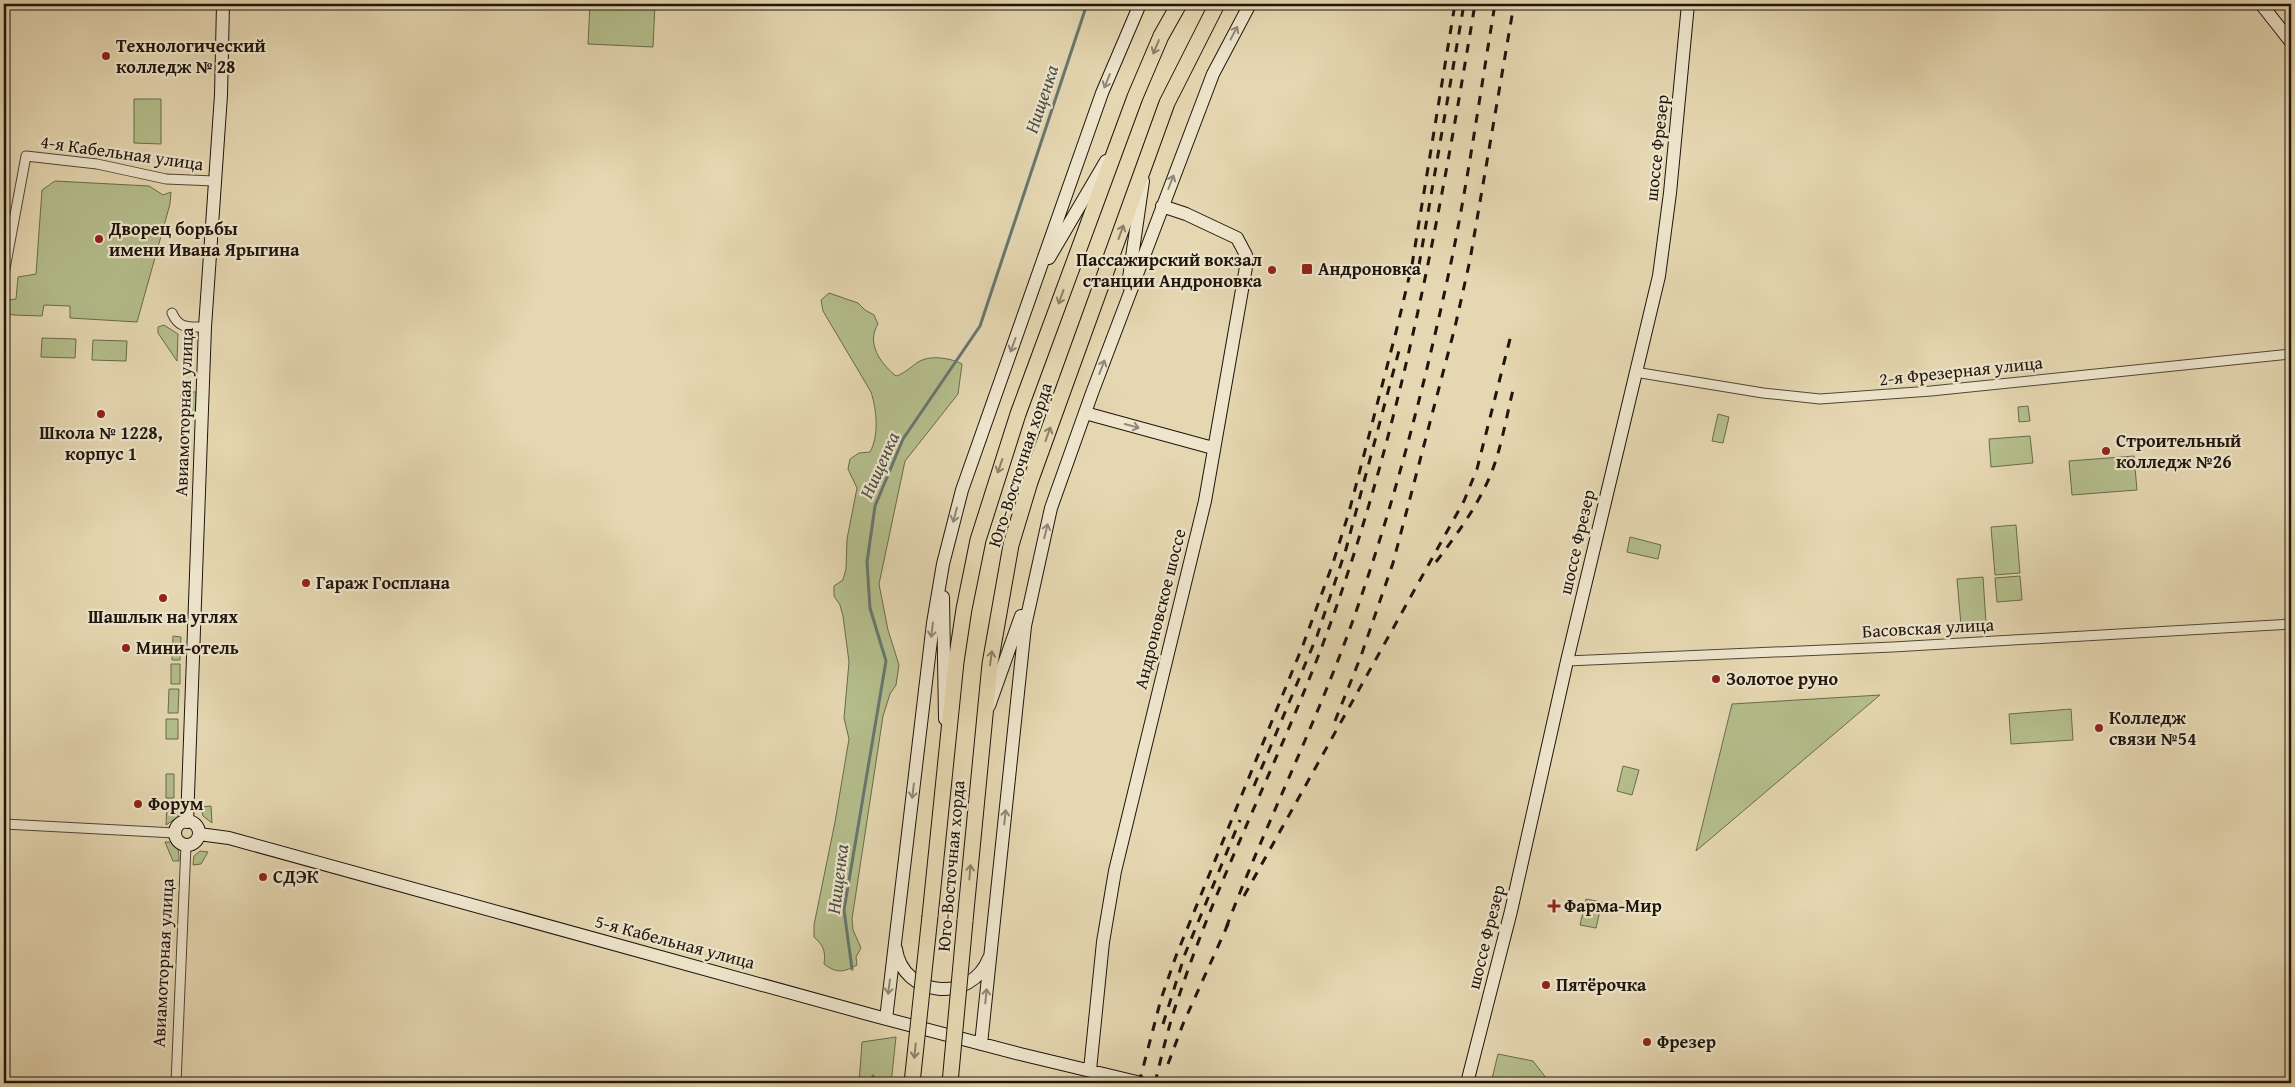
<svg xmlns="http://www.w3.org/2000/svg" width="2295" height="1087" viewBox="0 0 2295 1087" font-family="'Gentium Book Plus',serif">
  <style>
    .green { fill: #b4be8c; stroke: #696a4c }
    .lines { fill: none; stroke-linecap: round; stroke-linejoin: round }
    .stream { stroke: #66776f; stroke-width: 3 }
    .street-casing { stroke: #504635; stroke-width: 11 }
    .secondary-casing { stroke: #1e150c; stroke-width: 14 }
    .primary-casing { stroke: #1e150c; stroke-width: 17 }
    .street { stroke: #eee5cc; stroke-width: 9 }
    .secondary { stroke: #eee5cc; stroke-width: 12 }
    .primary { stroke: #e5d7b1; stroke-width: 15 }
    .rail { stroke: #1e150c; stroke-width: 3; stroke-dasharray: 9 9; stroke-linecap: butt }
    .primary-bridge-casing { stroke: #1e150c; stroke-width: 17; stroke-linecap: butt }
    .primary-bridge { stroke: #e5d7b1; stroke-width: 15 }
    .oneway { stroke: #908776 }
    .oneway2 { stroke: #8b8067 }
    .poi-dot { fill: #8f2418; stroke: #eee5cc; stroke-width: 2 }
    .labels { text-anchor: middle; stroke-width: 4.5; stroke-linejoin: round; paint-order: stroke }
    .poi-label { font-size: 18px; font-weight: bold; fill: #1e150c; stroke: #eee5cc; text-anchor: start }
    .street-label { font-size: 18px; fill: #1e150c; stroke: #eee5cc }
    .water-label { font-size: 19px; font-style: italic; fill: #484e46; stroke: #eee5cc }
  </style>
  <rect width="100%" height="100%" fill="#e5d7b1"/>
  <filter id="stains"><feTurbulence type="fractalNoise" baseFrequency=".004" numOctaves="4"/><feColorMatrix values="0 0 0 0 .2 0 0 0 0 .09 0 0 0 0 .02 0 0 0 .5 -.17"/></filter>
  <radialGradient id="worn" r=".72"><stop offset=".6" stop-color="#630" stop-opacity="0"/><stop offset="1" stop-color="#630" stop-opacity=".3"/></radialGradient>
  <path class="green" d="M590,4h65l-2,43 -65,-3z
    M134,99h27v45l-27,-1z
    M55,181l94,5 14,9 8,-3 -1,12 -33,118 -67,-4v-12l-26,-1 -2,11 -29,-1 -8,-3 4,-12 7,-1 2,-22 18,-3 6,-84z
    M829,293l29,10 7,7 9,5 4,9c-12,19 2,39 18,52 10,-3 15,-10 24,-15 11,-6 31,-3 42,3l-4,30 -53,67 -26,123 9,46 11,35 -3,20 -6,9 -7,22 -31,203 1,11 8,18 -5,9 1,8c-13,7 -20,9 -33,-1 2,-13 -1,-19 -10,-27v-12l21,-103 14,-83 -5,-21 5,-56 -6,-46 -3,-11 -6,-9v-10l9,-6 3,-11 1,-30 10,-51 -9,-19 2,-10 9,-6 11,-1c9,-16 7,-42 1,-60l-48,-81 -2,-11z
    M164,325l14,9 -1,27 -19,-28v-6z
    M189,334l2,2 -1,20 -4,12h-2v-32z
    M42,338l34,1 -1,19 -34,-1z
    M93,340l34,1 -1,20 -34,-1z
    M181,391l15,1 -1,22 -4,3h-11z
    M2028,406l2,15 -11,1 -1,-15z
    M1718,414l11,3 -6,26 -11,-2z
    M2030,436l3,27 -42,4 -2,-28z
    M2134,456l3,34 -65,5 -3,-34z
    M2016,525l4,48 -25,2 -4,-48z
    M1630,537l31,8 -3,14 -31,-7z
    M2020,576l2,24 -25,2 -2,-24z
    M1983,577l3,46 -25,2 -4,-46z
    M173,636l8,1 -1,23h-8z
    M171,664h9v20h-9z
    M169,689h10l-1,24h-10z
    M1880,695l-184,156 36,-147z
    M2071,709l2,31 -62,4 -2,-30z
    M166,719h12v20h-12z
    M1623,766l16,4 -7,25 -15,-4z
    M166,774h8v24h-8z
    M167,805l11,1v11l-12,8z
    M211,806l1,17 -9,-7 -2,-9z
    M165,842h8c6,6 6,11 6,19h-6z
    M200,851l8,1 -7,12 -8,1 1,-9z
    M1586,899l16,3 -6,26 -16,-3z
    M896,1037l-5,46h-32l3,-41z
    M1498,1054l35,7 17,22h-59z"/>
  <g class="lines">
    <path class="stream" d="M852,969l-8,-59 42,-249 -16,-53 -3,-46 8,-56 28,-67 77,-113 107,-322
      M873,1076l1,7"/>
    <defs>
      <path id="street" d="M4,274l22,-118 71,8 69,15 48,2
        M172,313c7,16 16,14 33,14
        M1635,372l128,21 57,6 111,-8 360,-37
        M1567,661l326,-14 398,-23
        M4,824l171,9
        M176,1083l10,-238"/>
      <path id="secondary" d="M2261,4l30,38
        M1049,258l57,-97
        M1128,285l15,-104
        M1085,413l128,35
        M943,597l2,122
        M989,706l32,-90
        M175 833a12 12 0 1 1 24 0a12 12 0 1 1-24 0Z
        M187,822l18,-495 16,-232 2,-91
        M199,834l30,4 646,178 145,38 121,29
        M896,949c7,48 75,55 93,9
        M886,1019l47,-396 10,-59 19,-74 140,-397 38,-89
        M981,1044l44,-418 26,-118 41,-115 121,-319 37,-70
        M1090,1070l13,-128 12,-71 90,-370 41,-234v-12l-9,-17 -51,-24 -24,-8
        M1467,1083l44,-172 56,-250 92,-385 11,-83 18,-189"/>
      <path id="primary" d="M930,916l26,-254 8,-53 14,-69 40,-126 117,-317 26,-61 18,-32
        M965,921l25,-257 21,-119 19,-63 137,-379 50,-99"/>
    </defs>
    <use href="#street" class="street-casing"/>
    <use href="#secondary" class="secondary-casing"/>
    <use href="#primary" class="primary-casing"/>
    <use href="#street" class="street"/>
    <use href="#secondary" class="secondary"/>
    <use href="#primary" class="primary"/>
    <path class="rail" d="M1419,265l45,-261
      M1436,562c18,-24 36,-48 49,-75 15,-29 20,-65 28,-97
      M1335,721l26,-65 32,-93 62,-236 15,-67 44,-256
      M1254,786l63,-150 29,-87 55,-206
      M1244,896l220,-395 13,-32 35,-138
      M1226,928c42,-110 96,-216 134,-328 38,-110 68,-229 92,-342 17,-84 29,-170 43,-254
      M1163,1024l22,-70 55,-134
      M1168,1064l15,-40 46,-102
      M1139,1083l22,-84 15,-43 127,-311 30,-82 16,-51 47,-180 16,-67 43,-261
      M1155,1083c7,-29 14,-59 24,-87 41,-124 103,-241 148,-363 74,-203 113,-417 148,-629"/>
    <defs>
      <path id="primary-bridge" d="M912,1083l18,-167
        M950,1083l15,-162"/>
    </defs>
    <use href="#primary-bridge" class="primary-bridge-casing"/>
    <use href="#primary-bridge" class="primary-bridge"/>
  </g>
  <defs><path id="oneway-shaft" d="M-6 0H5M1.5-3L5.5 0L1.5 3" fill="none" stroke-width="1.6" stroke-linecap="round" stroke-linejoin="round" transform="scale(1.25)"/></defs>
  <g class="oneway">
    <use href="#oneway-shaft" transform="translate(1234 33) rotate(-62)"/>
    <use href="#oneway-shaft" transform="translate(1107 81) rotate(112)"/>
    <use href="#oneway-shaft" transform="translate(1171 182) rotate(-69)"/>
    <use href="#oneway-shaft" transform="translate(1013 345) rotate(110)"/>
    <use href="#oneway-shaft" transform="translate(1102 367) rotate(-69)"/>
    <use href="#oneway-shaft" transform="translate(1132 426) rotate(15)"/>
    <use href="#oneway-shaft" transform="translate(955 515) rotate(105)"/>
    <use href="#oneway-shaft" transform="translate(1046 531) rotate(-76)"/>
    <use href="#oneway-shaft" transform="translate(932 630) rotate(97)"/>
    <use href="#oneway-shaft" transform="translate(913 791) rotate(97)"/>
    <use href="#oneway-shaft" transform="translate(1005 817) rotate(-84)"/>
    <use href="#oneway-shaft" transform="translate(889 987) rotate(97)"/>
    <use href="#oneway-shaft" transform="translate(986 996) rotate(-84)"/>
  </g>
  <g class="oneway2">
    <use href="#oneway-shaft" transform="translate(1156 47) rotate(113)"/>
    <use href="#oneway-shaft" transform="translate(1121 232) rotate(-70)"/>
    <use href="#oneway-shaft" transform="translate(1061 297) rotate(110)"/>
    <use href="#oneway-shaft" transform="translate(1048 434) rotate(-70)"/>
    <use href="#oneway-shaft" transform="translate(1000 466) rotate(109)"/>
    <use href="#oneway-shaft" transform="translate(991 658) rotate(-82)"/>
    <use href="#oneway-shaft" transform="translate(970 872) rotate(-85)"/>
    <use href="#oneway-shaft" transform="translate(915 1051) rotate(96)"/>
  </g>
  <g class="poi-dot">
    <circle cx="106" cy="56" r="5"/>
    <circle cx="99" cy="239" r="5"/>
    <rect x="1301" y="263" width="12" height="12" rx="2.5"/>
    <circle cx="1272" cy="270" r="5"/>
    <circle cx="101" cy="414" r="5"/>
    <circle cx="2106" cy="451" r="5"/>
    <circle cx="306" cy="583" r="5"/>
    <circle cx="163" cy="598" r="5"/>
    <circle cx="126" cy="648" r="5"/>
    <circle cx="1716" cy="679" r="5"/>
    <circle cx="2099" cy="728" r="5"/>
    <circle cx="138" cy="804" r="5"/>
    <circle cx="263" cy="877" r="5"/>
    <path d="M1551.5 898.5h5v5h5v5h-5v5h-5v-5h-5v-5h5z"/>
    <circle cx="1546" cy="985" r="5"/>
    <circle cx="1647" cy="1042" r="5"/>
  </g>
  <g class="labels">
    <g class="poi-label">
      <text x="116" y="52">Технологический<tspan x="116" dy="21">колледж № 28</tspan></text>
      <text x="109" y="235">Дворец борьбы<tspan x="109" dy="21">имени Ивана Ярыгина</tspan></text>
      <text x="1262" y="266" text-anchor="end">Пассажирский вокзал<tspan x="1262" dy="21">станции Андроновка</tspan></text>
      <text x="1318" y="275">Андроновка</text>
      <text x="101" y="439" text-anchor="middle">Школа № 1228,<tspan x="101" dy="21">корпус 1</tspan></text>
      <text x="2116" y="447">Строительный<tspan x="2116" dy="21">колледж №26</tspan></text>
      <text x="316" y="589">Гараж Госплана</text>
      <text x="163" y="623" text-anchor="middle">Шашлык на углях</text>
      <text x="136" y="654">Мини-отель</text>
      <text x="1726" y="685">Золотое руно</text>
      <text x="2109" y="724">Колледж<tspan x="2109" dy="21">связи №54</tspan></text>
      <text x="148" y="810">Форум</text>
      <text x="273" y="883">СДЭК</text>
      <text x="1564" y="912">Фарма-Мир</text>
      <text x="1556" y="991">Пятёрочка</text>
      <text x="1657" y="1048">Фрезер</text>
    </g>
    <g class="street-label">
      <text transform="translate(1657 148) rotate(-84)" y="6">шоссе Фрезер</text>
      <text transform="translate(122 153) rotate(8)" y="6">4-я Кабельная улица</text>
      <text transform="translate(1961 371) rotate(-6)" y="6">2-я Фрезерная улица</text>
      <text transform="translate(184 412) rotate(-88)" y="6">Авиамоторная улица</text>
      <text transform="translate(1020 465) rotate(-72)" y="6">Юго-Восточная хорда</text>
      <text transform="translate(1577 542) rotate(-77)" y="6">шоссе Фрезер</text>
      <text transform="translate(1160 609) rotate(-76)" y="6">Андроновское шоссе</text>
      <text transform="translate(1928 628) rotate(-3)" y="6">Басовская улица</text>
      <text transform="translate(951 866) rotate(-85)" y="6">Юго-Восточная хорда</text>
      <text transform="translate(1486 937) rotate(-76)" y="6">шоссе Фрезер</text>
      <text transform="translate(675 942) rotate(15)" y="6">5-я Кабельная улица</text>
      <text transform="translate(163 963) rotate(-87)" y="6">Авиамоторная улица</text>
    </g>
    <g class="water-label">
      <text transform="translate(1041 99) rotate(-72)" y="7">Нищенка</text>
      <text transform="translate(879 465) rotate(-66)" y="7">Нищенка</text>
      <text transform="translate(837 879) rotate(-83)" y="7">Нищенка</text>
    </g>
  </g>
  <rect width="2295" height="1087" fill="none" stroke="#e5d7b1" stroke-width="20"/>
  <rect x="5" y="5" width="2285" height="1077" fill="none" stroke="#1e150c" stroke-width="2.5"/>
  <rect x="10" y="10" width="2275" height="1067" fill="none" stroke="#1e150c"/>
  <rect width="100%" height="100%" filter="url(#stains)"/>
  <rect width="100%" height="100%" fill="url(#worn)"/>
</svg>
